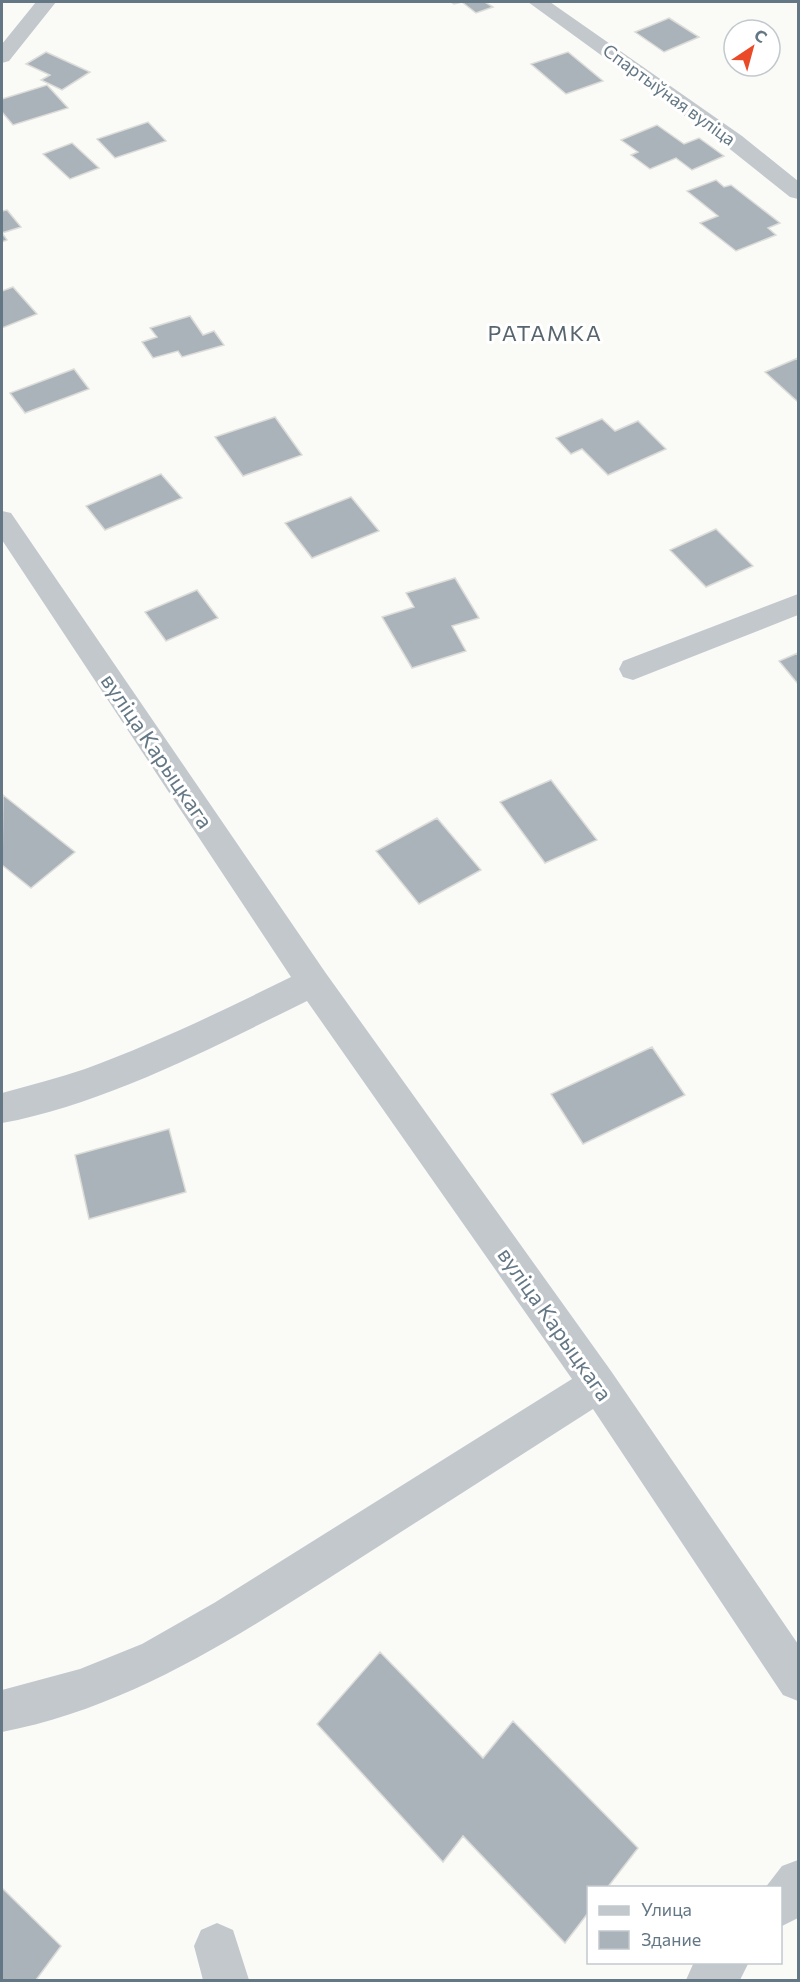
<svg xmlns="http://www.w3.org/2000/svg" width="800" height="1982" viewBox="0 0 800 1982" font-family="Commissioner,sans-serif">
  <style>
    .building { fill: #aab3b9; stroke: #dcdcd9; stroke-width: 1.5 }
    .lines { fill: none; stroke-linecap: round; stroke-linejoin: round }
    .minor { fill: #c3c8cc; fill-rule: evenodd }
    .labels { text-anchor: middle; stroke-width: 6; stroke-linejoin: round; paint-order: stroke }
    .far-street-label { font-size: 18px; fill: #647784; stroke: #fff }
    .far-quarter-label { font-size: 22px; letter-spacing: 1.5px; fill: #56656e; stroke: #fff }
    .street-label { font-size: 22px; fill: #647784; stroke: #fff }
  </style>
  <rect width="100%" height="100%" fill="#fafaf7"/>
  <path class="building" d="M451,2h34l8,5 -17,6 -14,-11 -8,2z
    M669,18l30,19 -35,15 -29,-20z
    M46,52l44,20 -28,18 -21,-10 9,-5 -24,-11z
    M568,52l35,29 -37,13 -35,-30z
    M47,85l21,23 -55,17 -11,-13v-13z
    M148,122l18,19 -51,17 -18,-19z
    M657,125l27,19 15,-6 25,18 -32,14 -16,-12 -26,11 -19,-14 7,-3 -17,-12z
    M72,143l27,25 -29,11 -27,-25z
    M716,180l8,7 7,-2 49,38 -12,5 8,7 -40,16 -36,-28 18,-7 -31,-25z
    M7,210l14,17 -19,6 5,7 -5,2v-31z
    M13,287l24,27 -35,14v-37z
    M190,316l13,19 11,-4 10,14 -42,12 -4,-6 -25,7 -11,-16 15,-5 -7,-9z
    M798,358v44l-33,-30z
    M74,369l15,20 -64,24 -15,-20z
    M275,417l27,38 -59,21 -28,-39z
    M602,419l13,12 23,-10 28,28 -58,26 -26,-26 -11,5 -15,-16z
    M161,474l21,24 -77,32 -19,-24z
    M351,497l28,34 -67,27 -27,-35z
    M716,529l37,37 -47,21 -36,-37z
    M455,578l24,40 -27,8 14,25 -54,17 -30,-51 32,-10 -8,-14z
    M197,590l21,28 -52,23 -21,-29z
    M798,653v31l-19,-23z
    M551,780l46,60 -52,23 -45,-61z
    M3,795l72,57 -44,36 -29,-23z
    M437,818l44,52 -62,34 -43,-53z
    M652,1047l33,48 -102,49 -32,-50z
    M169,1129l17,63 -97,27 -14,-64z
    M380,1652l103,106 30,-37 125,127 -31,40h-19v25l-23,30 -102,-107 -20,26 -126,-138z
    M2,1888l59,58 -25,34h-34z"/>
  <g class="lines">
    <path class="minor" d="M36,2h20l-47,59 -7,2v-19z
      M528,2h22l192,134 56,45v18l-8,-2 -64,-51z
      M2,511l9,2 314,459 286,399 187,273v57l-15,-6 -190,-286c-81,52 -161,103 -242,155 -110,70 -219,143 -349,168v-42l78,-21 62,-25 72,-41 358,-224 -265,-378c-94,46 -202,103 -305,122v-30c28,-8 56,-15 83,-24 71,-26 139,-59 206,-92l-289,-437z
      M798,594v21l-165,65 -10,-3 -4,-8 4,-8z
      M798,1860v58l-18,9v-39h-15l17,-22z
      M217,1923l16,7 16,50h-46l-9,-34 7,-16z
      M694,1962h55l-9,18h-54z"/>
  </g>
  <g class="labels">
    <g class="far-street-label">
      <text transform="translate(669 95) rotate(36)" y="6">Спартыўная вуліца</text>
    </g>
    <g class="far-quarter-label">
      <text x="545" y="341">РАТАМКА</text>
    </g>
    <g class="street-label">
      <text transform="translate(157 751) rotate(56)" y="8">вуліца Карыцкага</text>
      <text transform="translate(555 1324) rotate(55)" y="8">вуліца Карыцкага</text>
    </g>
  </g>
  <rect width="800" height="1982" fill="none" stroke="#647784" stroke-width="6"/>
  <rect x="587" y="1886" width="195" height="78" fill="#ffffff" stroke="#c1c9ce" stroke-width="1.5"/>
  <rect x="599" y="1906" width="30" height="9" fill="#c3c8cc" stroke="#c1c9ce" stroke-width="1.5"/>
  <text x="641" y="1916" font-size="18" fill="#647784">Улица</text>
  <rect x="599" y="1931" width="30" height="18" fill="#aab3b9" stroke="#c1c9ce" stroke-width="1.5"/>
  <text x="641" y="1946" font-size="18" fill="#647784">Здание</text>
  <g transform="translate(752 48) rotate(36)"><circle r="28" fill="#ffffff" stroke="#c1c9ce" stroke-width="1.5"/>
  <path d="M0-4.5L10 22L0 15L-10 22Z" fill="#ea4a27"/>
  <text y="-9" font-size="16" font-weight="bold" text-anchor="middle" fill="#647784">С</text>
  </g>
</svg>
